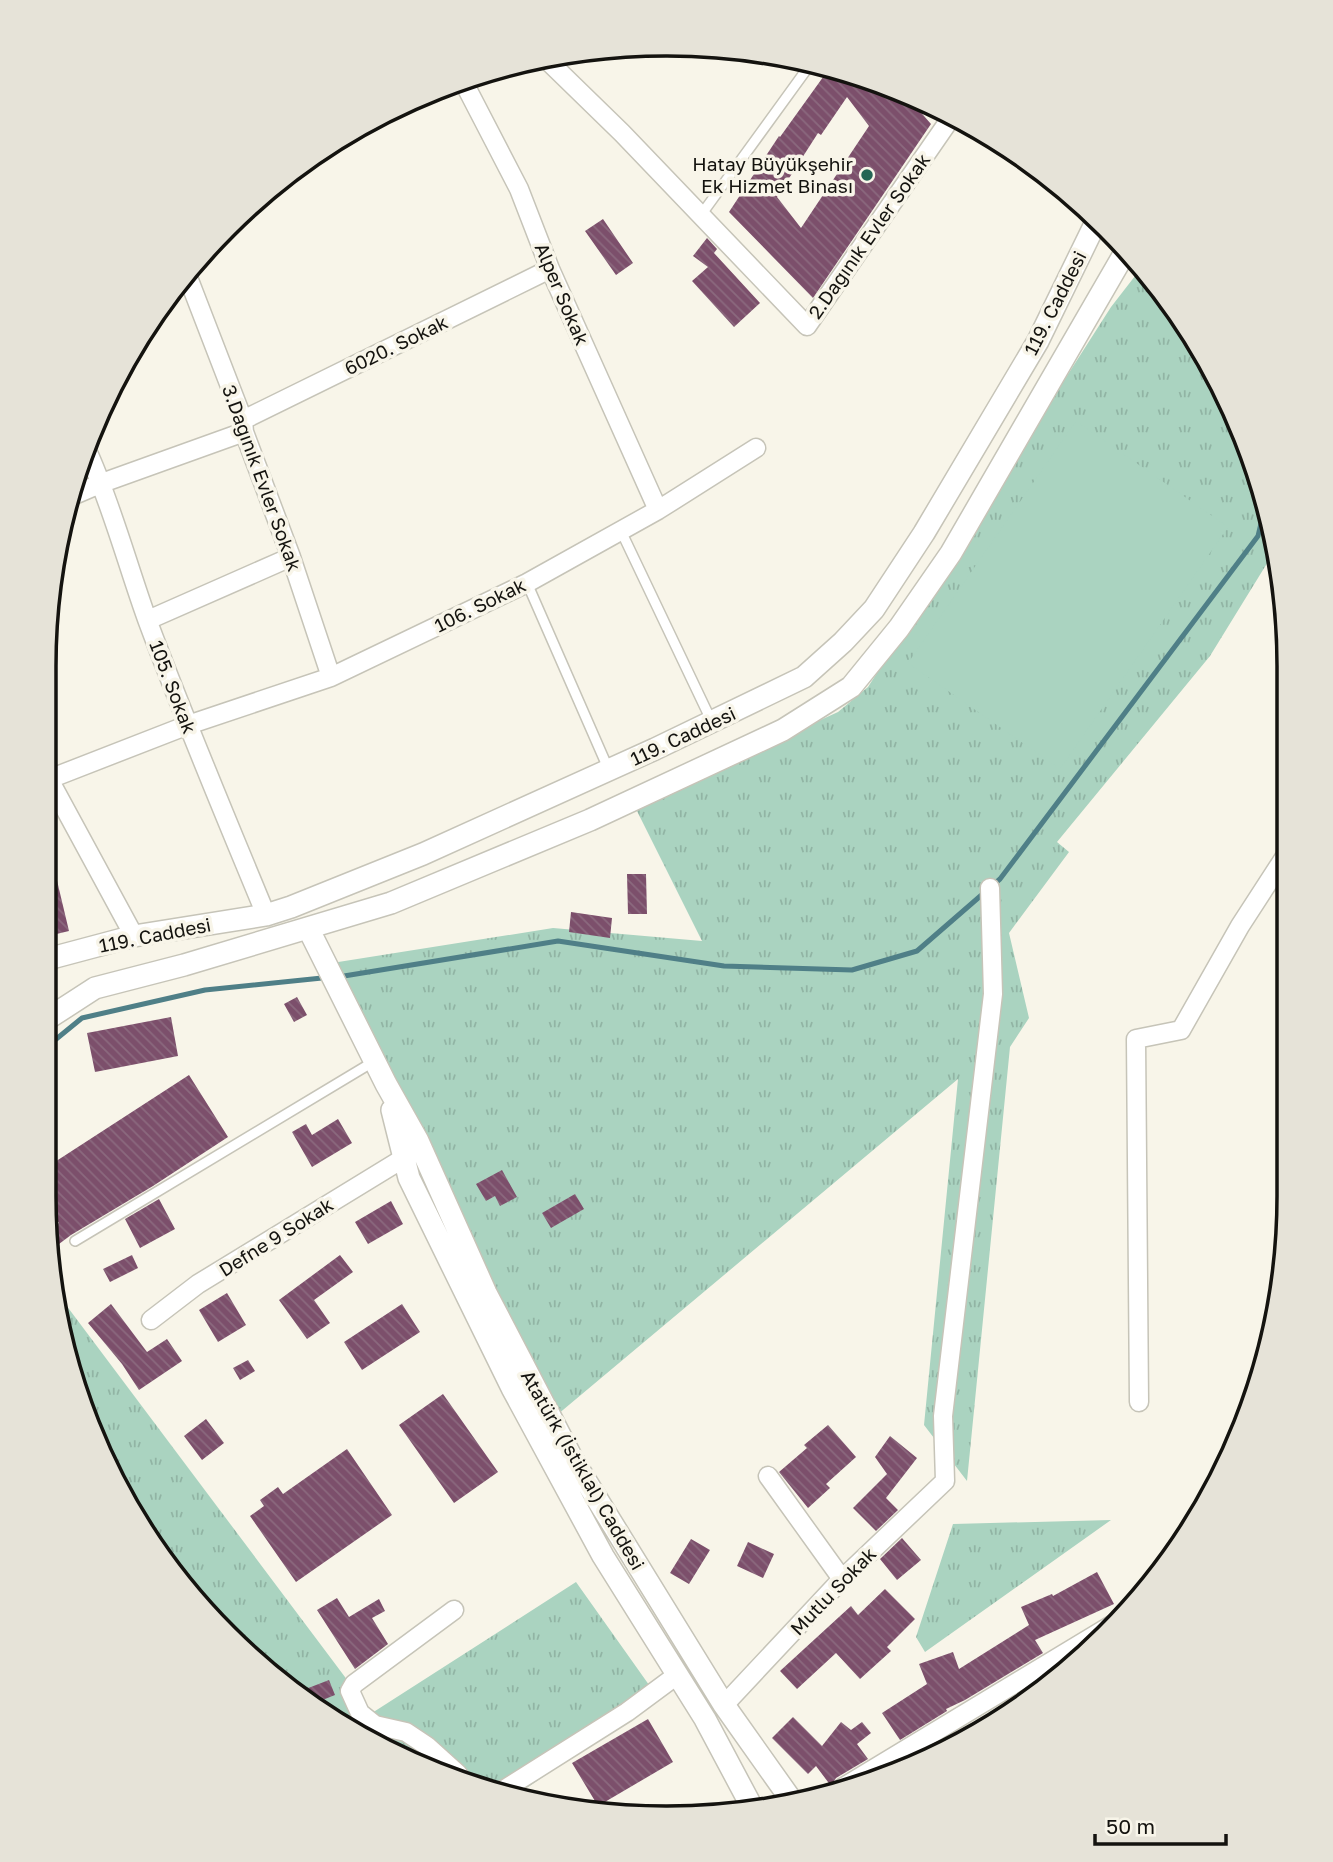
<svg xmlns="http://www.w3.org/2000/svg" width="1333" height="1862" viewBox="0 0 1333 1862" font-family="'Golos Text',sans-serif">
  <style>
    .grass { fill: url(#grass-tufts) }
    .pitch { fill: #aad3c0 }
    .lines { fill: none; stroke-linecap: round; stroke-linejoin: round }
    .stream { stroke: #4f7f87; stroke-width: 5 }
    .building { fill: url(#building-back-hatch); fill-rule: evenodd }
    .service-casing { stroke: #c6c4b8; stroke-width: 12 }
    .minor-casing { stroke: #c6c4b8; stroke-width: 21 }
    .tertiary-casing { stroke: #c6c4b8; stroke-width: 24 }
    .service { stroke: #fff; stroke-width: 9 }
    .minor { stroke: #fff; stroke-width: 18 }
    .tertiary { stroke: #fff; stroke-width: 21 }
    .poi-dot { fill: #246655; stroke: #f8f5e9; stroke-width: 2.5 }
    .labels { text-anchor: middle; stroke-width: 7; stroke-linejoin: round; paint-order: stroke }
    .poi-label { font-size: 19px; fill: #14130f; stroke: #f8f5e9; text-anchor: end }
    .street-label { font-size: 19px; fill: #14130f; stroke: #f8f5e9 }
    .rim { fill: none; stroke: #14130f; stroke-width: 3.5 }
  </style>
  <defs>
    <pattern id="grass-tufts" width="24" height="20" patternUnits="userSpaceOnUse" patternTransform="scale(1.75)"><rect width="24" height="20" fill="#aad3c0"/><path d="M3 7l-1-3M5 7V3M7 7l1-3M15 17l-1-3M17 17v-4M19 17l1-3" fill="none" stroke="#91b4a4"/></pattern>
    <pattern id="building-back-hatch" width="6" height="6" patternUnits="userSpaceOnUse" patternTransform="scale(1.75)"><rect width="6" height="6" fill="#7c4f6b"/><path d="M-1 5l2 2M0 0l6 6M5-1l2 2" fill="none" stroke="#8b697e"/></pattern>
  </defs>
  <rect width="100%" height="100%" fill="#f8f5e9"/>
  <path class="grass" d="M1142,267l83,124 49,161 -64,104 -153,186 12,10 -60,81 20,85 -19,29 -43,434 -43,-56 34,-346 -407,341 -219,-457 221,-35 149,13 -68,-136 204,-93 30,-25 243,-380z
    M63,1301l309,412 204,-131 83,117 -140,94 -128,-39 -135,-90 -108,-123 -83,-184 -7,-52z
    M1111,1520l-186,132 -9,-15 37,-113z"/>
  <path class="pitch" d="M1076,421l152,106 -168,242 -152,-106z"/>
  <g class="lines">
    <path class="stream" d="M344,976l214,-35 166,25 128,4 65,-19 83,-72 258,-343 5,-21
      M44,1049l38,-31 123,-28 117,-12"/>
  </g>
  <path class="building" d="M831,66l74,28 26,30 -118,174 -84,-86 50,-76 1,1zM847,97l22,29 -68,102 -24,-31 41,-64 3,2z
    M603,219l30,44 -17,12 -31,-44z
    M707,238l10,11 -3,4 46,50 -26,24 -42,-46 16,-14 -15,-11z
    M49,847l20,84 -25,6v-89z
    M627,874h19l1,40h-19z
    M571,912l41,6 -2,20 -41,-6z
    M297,997l10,18 -13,7 -10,-18z
    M171,1017l7,39 -83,16 -8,-39z
    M189,1075l39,62 -75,49 -82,49 -20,15 -3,-20 11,-7 -15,-22v-32z
    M338,1119l14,24 -40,24 -20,-35 14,-8 6,11z
    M502,1170l15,27 -17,9 -5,-10 -9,5 -10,-17z
    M575,1194l9,15 -33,19 -9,-15z
    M159,1199l16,30 -35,19 -15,-29z
    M391,1201l12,23 -35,20 -13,-22z
    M132,1255l6,13 -28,14 -7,-13z
    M340,1255l13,17 -39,28 16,23 -23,16 -28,-39z
    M227,1293l19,32 -28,17 -19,-32z
    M111,1304l36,48 20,-13 15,22 -43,29 -17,-26 -34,-41z
    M402,1304l18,28 -58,38 -18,-28z
    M248,1360l7,11 -15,9 -7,-12z
    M443,1394l55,78 -44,31 -55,-78z
    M206,1419l18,24 -22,17 -18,-24z
    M828,1425l28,32 -30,27 4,4 -22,20 -29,-36 28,-24 -3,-3z
    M890,1436l27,22 -31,40 12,12 -22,21 -23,-23 34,-34 -12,-17z
    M347,1449l45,66 -96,67 -46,-66 14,-10 -4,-6 18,-13 5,7z
    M902,1538l19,22 -24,20 -17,-21z
    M691,1539l19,11 -21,34 -19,-11z
    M748,1542l26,12 -11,24 -26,-12z
    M1097,1572l17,32 -79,36 8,13 -78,47 -19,9 1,2 -47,29 -18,-27 45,-29 -8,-20 34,-12 6,17 70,-44 -8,-18 31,-13 1,2z
    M885,1589l30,30 -28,28 4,4 -31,28 -24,-26 -39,36 -17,-18 71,-65 7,9z
    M337,1598l12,19 30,-18 6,12 -13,7 16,26 -33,25 -38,-59z
    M1052,1674l2,4 -47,29 -2,-4z
    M329,1680l6,15 -20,8 -17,-11z
    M793,1717l29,29 19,-24 10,8 11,-8 9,11 -14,11 11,15 -32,19 -5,8 -15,-20 -8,8 -36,-36z
    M648,1719l25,43 -75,44 -26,-43z
    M959,1731l3,4 -46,29 -4,-5z"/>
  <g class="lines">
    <defs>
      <path id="service" d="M701,215l111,-153
        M621,531l90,189
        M527,583l81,185
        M75,1241l298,-179"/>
      <path id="minor" d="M545,58l77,75 185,193 146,-211
        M462,79l57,110 31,80 108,241
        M189,280l54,140 1,12 47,125 40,120
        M243,420l307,-151
        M89,455c24,54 39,112 59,167 37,99 78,196 118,293
        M74,495l28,-12 142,-51
        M148,620l143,-63
        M44,770l90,166
        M44,781l144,-56 143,-48 196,-94 131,-73 98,-62
        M151,1320l47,-36 206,-126
        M1139,1402l-3,-363 45,-9 59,-104 46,-71
        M768,1476l74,103
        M454,1610l-100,74 -4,7 10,22 15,12 31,7 21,14 31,28
        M724,1705l118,-126 103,-98 -2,-65 50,-422 -3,-106
        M842,1788l273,-165
        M505,1789l122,-77 50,-37"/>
      <path id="tertiary" d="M308,928l78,156 32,57 68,152 87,167 151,245 68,96
        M44,960l90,-24 132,-21 25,-8 132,-53 232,-105 149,-72 39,-35 31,-33 50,-76 114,-192 59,-121
        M44,1021l51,-33 89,-23 207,-62 199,-83 193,-90 68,-43 48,-59 52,-75 176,-304
        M392,1110l17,68 103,210 91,168 102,163 49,92"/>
    </defs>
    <use href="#service" class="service-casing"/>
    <use href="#minor" class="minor-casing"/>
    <use href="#tertiary" class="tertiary-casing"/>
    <use href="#service" class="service"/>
    <use href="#minor" class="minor"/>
    <use href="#tertiary" class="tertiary"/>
  </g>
  <circle class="poi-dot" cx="867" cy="175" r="7"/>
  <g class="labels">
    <g class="poi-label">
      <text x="853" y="171">Hatay Büyükşehir<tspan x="853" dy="22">Ek Hizmet Binası</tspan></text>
    </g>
    <g class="street-label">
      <text transform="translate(869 236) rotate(-55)" y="7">2.Dağınık Evler Sokak</text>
      <text transform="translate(562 294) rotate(67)" y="7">Alper Sokak</text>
      <text transform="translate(1055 303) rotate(-63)" y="7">119. Caddesi</text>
      <text transform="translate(396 345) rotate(-26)" y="7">6020. Sokak</text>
      <text transform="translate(262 478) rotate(70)" y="7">3.Dağınık Evler Sokak</text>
      <text transform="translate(480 605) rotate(-26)" y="7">106. Sokak</text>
      <text transform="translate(173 687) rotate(69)" y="7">105. Sokak</text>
      <text transform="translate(683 736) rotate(-25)" y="7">119. Caddesi</text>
      <text transform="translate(155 935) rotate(-11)" y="7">119. Caddesi</text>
      <text transform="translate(276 1237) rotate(-32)" y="7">Defne 9 Sokak</text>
      <text transform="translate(583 1470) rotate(60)" y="7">Atatürk (İstiklal) Caddesi</text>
      <text transform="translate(833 1591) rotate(-46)" y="7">Mutlu Sokak</text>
    </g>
  </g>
  <path d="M0 0H1333V1862H0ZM666 56H667A610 610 0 0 1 1277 666V1196A610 610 0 0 1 667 1806H666A610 610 0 0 1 56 1196V666A610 610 0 0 1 666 56Z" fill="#e6e3d8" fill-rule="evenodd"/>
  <path class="rim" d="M666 56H667A610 610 0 0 1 1277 666V1196A610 610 0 0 1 667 1806H666A610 610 0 0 1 56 1196V666A610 610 0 0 1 666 56Z"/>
  <path d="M1095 1834v10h131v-10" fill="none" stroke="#14130f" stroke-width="3.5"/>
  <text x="1106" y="1834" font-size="21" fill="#14130f" stroke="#f8f5e9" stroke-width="5" paint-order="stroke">50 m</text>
</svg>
